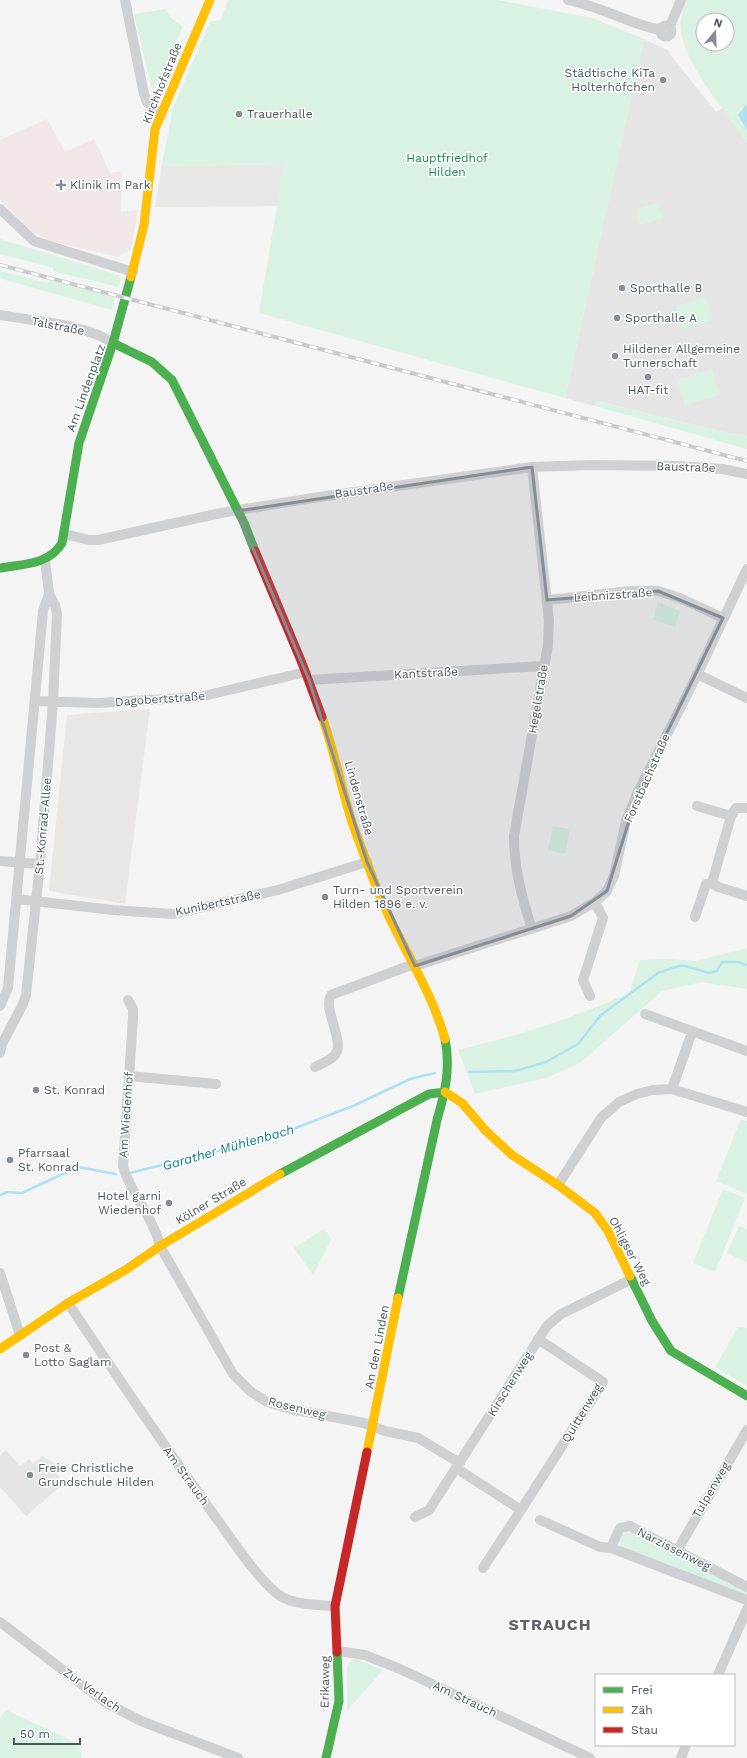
<svg xmlns="http://www.w3.org/2000/svg" width="747" height="1758" viewBox="0 0 747 1758" font-family="'Work Sans',sans-serif">
  <style>
    .commercial { fill: #e8e7e3 }
    .education { fill: #e6e5e6 }
    .medical { fill: #f1e7e6 }
    .green { fill: #d9f2e3; fill-rule: evenodd }
    .water { fill: #aee2f0 }
    .lines { fill: none; stroke-linecap: round; stroke-linejoin: round }
    .stream { stroke: #aee2f0; stroke-width: 2.5 }
    .street { stroke: #ced0d2; stroke-width: 10 }
    .fast { stroke: #4caf50; stroke-width: 9 }
    .slow { stroke: #ffc107; stroke-width: 9 }
    .jam { stroke: #c62828; stroke-width: 9 }
    .rail-casing { stroke: #c9cacc; stroke-width: 4 }
    .rail { stroke: #fff; stroke-width: 2.5; stroke-dasharray: 8; stroke-linecap: butt }
    .marked { fill: #868d94; fill-opacity: 0.2; stroke: #868d94; stroke-width: 3; stroke-linejoin: round }
    .poi-dot { fill: #868d94; stroke: #fff; stroke-width: 1.5 }
    .labels { text-anchor: middle; stroke-width: 3; stroke-linejoin: round; paint-order: stroke }
    .poi-label { font-size: 12px; fill: #4a5661; stroke: #fff; text-anchor: start }
    .street-label { font-size: 12px; fill: #4a5661; stroke: #fff }
    .park-label { font-size: 12px; fill: #17864f; stroke: #fff }
    .water-label { font-size: 13px; font-style: italic; fill: #0c7c9b; stroke: #fff }
    .district-label { font-size: 16px; font-weight: bold; letter-spacing: 1px; fill: #5f6368; stroke: #fff }
  </style>
  <rect width="100%" height="100%" fill="#f4f4f4"/>
  <path class="commercial" d="M162,164l13,2 108,-2 -6,42 -122,1z
    M150,709l-25,195 -76,-13 18,-176z"/>
  <path class="education" d="M644,39l23,11 49,62 7,-5 24,36v293l-28,-5 -122,-30 -2,5 -30,-8z
    M6,1450l14,16 9,-7 4,5 9,-8 12,7 8,22 -36,31 -26,-29v-32z"/>
  <path class="medical" d="M47,119l18,33 29,-13 16,34 12,-2 -1,41 17,-2 -7,39 -13,8 -67,-16 -18,-8 -33,-33v-60z"/>
  <path class="green" d="M228,0h269l95,18 52,21 -79,359 -306,-85 18,-107 5,-42 -107,2 -13,-2 11,-56 37,-86 11,-2z
    M685,0h62v143c-21,-31 -59,-74 -66,-110 -2,-11 1,-22 4,-33zM703,20h24v24h-24z
    M166,9l5,9 11,8 -1,5 -26,57 -3,1 -18,-75z
    M658,203l5,15 -23,7 -4,-16z
    M0,239l118,36 3,3 -2,9 -66,-16v-3l-53,-14z
    M0,271l48,12 1,-3 66,17 -3,13 -110,-31 -2,-2z
    M706,297l7,23 -30,9 -7,-23z
    M712,369l8,26 -35,10 -8,-25z
    M596,401l123,30 28,5v13l-152,-43z
    M658,602l22,9 -5,16 -22,-7z
    M553,826l17,3 -5,25 -17,-4z
    M747,948v41l-45,-7 -40,9 -82,72 -34,15 -71,16 -17,-44c59,-14 116,-32 171,-57l11,-33 29,-1 26,2z
    M741,1119l6,2v73l-31,-13z
    M723,1189l22,9 -30,74 -22,-9z
    M739,1226l8,3v33l-20,-9z
    M325,1228l6,12 -18,35 -19,-27z
    M738,1327l9,1v58l-32,-19z
    M628,1532l5,1 114,58v6l-120,-48 -5,-3 -2,-4 3,-8z
    M352,1659h4l27,11 -36,41v-45z
    M6,1710l73,34 3,14h-82v-40z"/>
  <path class="water" d="M747,104v26l-9,-15z"/>
  <g class="lines">
    <path class="stream" d="M470,1072l45,-1 31,-9 32,-18 23,-29 57,-42 21,-7h7l23,7 8,-2 5,-9h16l9,3
      M130,1173l139,-35 84,-32 57,-27 25,-6
      M0,1195l7,-3 15,1 56,-26 38,7"/>
    <path class="street" d="M125,0l19,94 3,8 13,11
      M568,0c32,6 61,24 93,30
      M660.5 31a5.5 5.5 0 1 1 11 0a5.5 5.5 0 1 1-11 0Z
      M670,26l11,-26
      M0,209l34,32 99,31
      M0,315c33,6 86,9 113,28
      M532,467l17,154 -1,24 -34,191c0,33 8,62 18,93
      M64,534l25,6h9l123,-27 98,-16 213,-30 59,-2 87,1 45,3 24,5
      M547,600l84,-9h27l22,7 43,20
      M697,674l50,24
      M309,680l234,-14
      M35,701l63,2 101,-6 107,-25
      M697,806l34,10
      M747,808h-11l-5,8 -19,67 6,4 29,9
      M0,861l40,3
      M17,899l96,11 60,4 105,-24 89,-28
      M695,917l11,-33 6,-1
      M415,966l156,-50 24,-14 12,-11 7,-15 12,-55 12,-29 59,-117 50,-106
      M590,996l-7,-16 20,-62 -8,-16
      M128,1000l5,9v9l-10,149c9,28 30,50 37,79l73,128 17,17 17,11 24,7 73,14 21,8 33,7 42,25
      M0,1006l8,-18 35,-377 6,-17
      M645,1014l102,37
      M0,1053l2,-9 21,-40 3,-9 14,-131 13,-162 4,-88 -2,-9 -6,-11 -4,-34
      M315,1067c6,-3 14,-6 19,-11 13,-13 -12,-46 -3,-61l83,-31
      M129,1076l87,8
      M672,1089l20,-57
      M558,1185l43,-67 18,-16 18,-8 16,-4 19,-1 75,23
      M0,1273l20,62
      M68,1303c47,71 96,142 146,212 15,20 49,73 70,83 15,7 34,7 51,8
      M456,1468l65,42 82,-128 -65,-43
      M415,1517l14,-7 118,-184 14,-12 71,-35
      M540,1520l60,27 11,1 136,52
      M611,1548l9,-20 10,-2 117,61
      M677,1551l70,-121
      M483,1568l38,-58
      M0,1622l106,81 35,18 97,37
      M338,1651l27,4 35,14 190,89
      M718,1675l29,-66
      M681,1758l5,-13"/>
    <path class="fast" d="M113,343l39,19 20,18 72,143 11,28
      M0,568c23,-4 49,-3 62,-25l17,-100 34,-100 18,-66
      M280,1174l149,-80 16,-2
      M630,1276l22,45 19,30 76,45
      M398,1298l39,-178c8,-27 14,-53 8,-81
      M326,1758l13,-57 -2,-49"/>
    <path class="slow" d="M131,277l13,-52 11,-96 55,-129
      M322,717c13,35 19,72 31,108 9,25 18,49 28,74 20,47 50,90 64,140
      M445,1092l17,11 24,28 26,24 46,30 37,28 13,18 22,45
      M0,1349l68,-46 59,-34 33,-23 120,-72
      M367,1452l31,-154"/>
    <path class="jam" d="M255,551l47,112 20,54
      M337,1652l-2,-46 32,-154"/>
    <defs>
      <path id="rail" d="M0,265l747,196"/>
    </defs>
    <use href="#rail" class="rail-casing"/>
    <use href="#rail" class="rail"/>
  </g>
  <path class="marked" d="M532,467l15,133 111,-9 65,27 -85,174 -31,99 -36,25 -156,50 -48,-104 -58,-182 -72,-169z"/>
  <g class="poi-dot">
    <circle cx="663" cy="80" r="4"/>
    <circle cx="239" cy="114" r="4"/>
    <path d="M59 179h4v4h4v4h-4v4h-4v-4h-4v-4h4z"/>
    <circle cx="622" cy="288" r="4"/>
    <circle cx="617" cy="318" r="4"/>
    <circle cx="615" cy="356" r="4"/>
    <circle cx="648" cy="377" r="4"/>
    <circle cx="325" cy="897" r="4"/>
    <circle cx="36" cy="1090" r="4"/>
    <circle cx="10" cy="1160" r="4"/>
    <circle cx="169" cy="1203" r="4"/>
    <circle cx="26" cy="1355" r="4"/>
    <circle cx="30" cy="1475" r="4"/>
  </g>
  <g class="labels">
    <g class="poi-label">
      <text x="655" y="77" text-anchor="end">Städtische KiTa<tspan x="655" dy="14">Holterhöfchen</tspan></text>
      <text x="247" y="118">Trauerhalle</text>
      <text x="70" y="189">Klinik im Park</text>
      <text x="630" y="292">Sporthalle B</text>
      <text x="625" y="322">Sporthalle A</text>
      <text x="623" y="353">Hildener Allgemeine<tspan x="623" dy="14">Turnerschaft</tspan></text>
      <text x="648" y="394" text-anchor="middle">HAT-fit</text>
      <text x="333" y="894">Turn- und Sportverein<tspan x="333" dy="14">Hilden 1896 e. v.</tspan></text>
      <text x="44" y="1094">St. Konrad</text>
      <text x="18" y="1157">Pfarrsaal<tspan x="18" dy="14">St. Konrad</tspan></text>
      <text x="161" y="1200" text-anchor="end">Hotel garni<tspan x="161" dy="14">Wiedenhof</tspan></text>
      <text x="34" y="1352">Post &amp;<tspan x="34" dy="14">Lotto Saglam</tspan></text>
      <text x="38" y="1472">Freie Christliche<tspan x="38" dy="14">Grundschule Hilden</tspan></text>
    </g>
    <g class="street-label">
      <text transform="translate(162 83) rotate(-68)" y="4">Kirchhofstraße</text>
      <text transform="translate(58 326) rotate(11)" y="4">Talstraße</text>
      <text transform="translate(86 388) rotate(-70)" y="4">Am Lindenplatz</text>
      <text transform="translate(686 467) rotate(2)" y="4">Baustraße</text>
      <text transform="translate(364 490) rotate(-8)" y="4">Baustraße</text>
      <text transform="translate(613 595) rotate(-4)" y="4">Leibnizstraße</text>
      <text transform="translate(426 673) rotate(-3)" y="4">Kantstraße</text>
      <text transform="translate(160 699) rotate(-4)" y="4">Dagobertstraße</text>
      <text transform="translate(538 699) rotate(-80)" y="4">Hegelstraße</text>
      <text transform="translate(647 778) rotate(-66)" y="4">Forstbachstraße</text>
      <text transform="translate(359 798) rotate(74)" y="4">Lindenstraße</text>
      <text transform="translate(43 826) rotate(-85)" y="4">St.-Konrad-Allee</text>
      <text transform="translate(218 903) rotate(-12)" y="4">Kunibertstraße</text>
      <text transform="translate(126 1115) rotate(-86)" y="4">Am Wiedenhof</text>
      <text transform="translate(211 1201) rotate(-31)" y="4">Kölner Straße</text>
      <text transform="translate(630 1251) rotate(62)" y="4">Ohligser Weg</text>
      <text transform="translate(377 1347) rotate(-79)" y="4">An den Linden</text>
      <text transform="translate(510 1384) rotate(-58)" y="4">Kirschenweg</text>
      <text transform="translate(297 1408) rotate(14)" y="4">Rosenweg</text>
      <text transform="translate(582 1413) rotate(-59)" y="4">Quittenweg</text>
      <text transform="translate(186 1476) rotate(54)" y="4">Am Strauch</text>
      <text transform="translate(711 1490) rotate(-60)" y="4">Tulpenweg</text>
      <text transform="translate(674 1549) rotate(27)" y="4">Narzissenweg</text>
      <text transform="translate(325 1682) rotate(-89)" y="4">Erikaweg</text>
      <text transform="translate(92 1690) rotate(35)" y="4">Zur Verlach</text>
      <text transform="translate(465 1699) rotate(25)" y="4">Am Strauch</text>
    </g>
    <g class="park-label">
      <text x="447" y="162">Hauptfriedhof<tspan x="447" dy="14">Hilden</tspan></text>
    </g>
    <g class="water-label">
      <text transform="translate(228 1147) rotate(-16)" y="5">Garather Mühlenbach</text>
    </g>
    <g class="district-label">
      <text x="550" y="1630">STRAUCH</text>
    </g>
  </g>
  <rect x="595" y="1674" width="140" height="72" fill="#ffffff" stroke="#b7bbc0"/>
  <rect x="603" y="1687" width="20" height="6" fill="#4caf50" stroke="#b7bbc0"/>
  <text x="631" y="1694" font-size="12" fill="#4a5661">Frei</text>
  <rect x="603" y="1707" width="20" height="6" fill="#ffc107" stroke="#b7bbc0"/>
  <text x="631" y="1714" font-size="12" fill="#4a5661">Zäh</text>
  <rect x="603" y="1727" width="20" height="6" fill="#c62828" stroke="#b7bbc0"/>
  <text x="631" y="1734" font-size="12" fill="#4a5661">Stau</text>
  <g transform="translate(715 32) rotate(19)"><circle r="19" fill="#ffffff" stroke="#b7bbc0"/>
  <path d="M0-3L7 15L0 10L-7 15Z" fill="#868d94"/>
  <text y="-6" font-size="11" font-weight="bold" text-anchor="middle" fill="#4a5661">N</text>
  </g>
  <path d="M14 1738v6h66v-6" fill="none" stroke="#4a5661" stroke-width="2"/>
  <text x="20" y="1738" font-size="12" fill="#4a5661" stroke="#ffffff" stroke-width="3" paint-order="stroke">50 m</text>
</svg>
